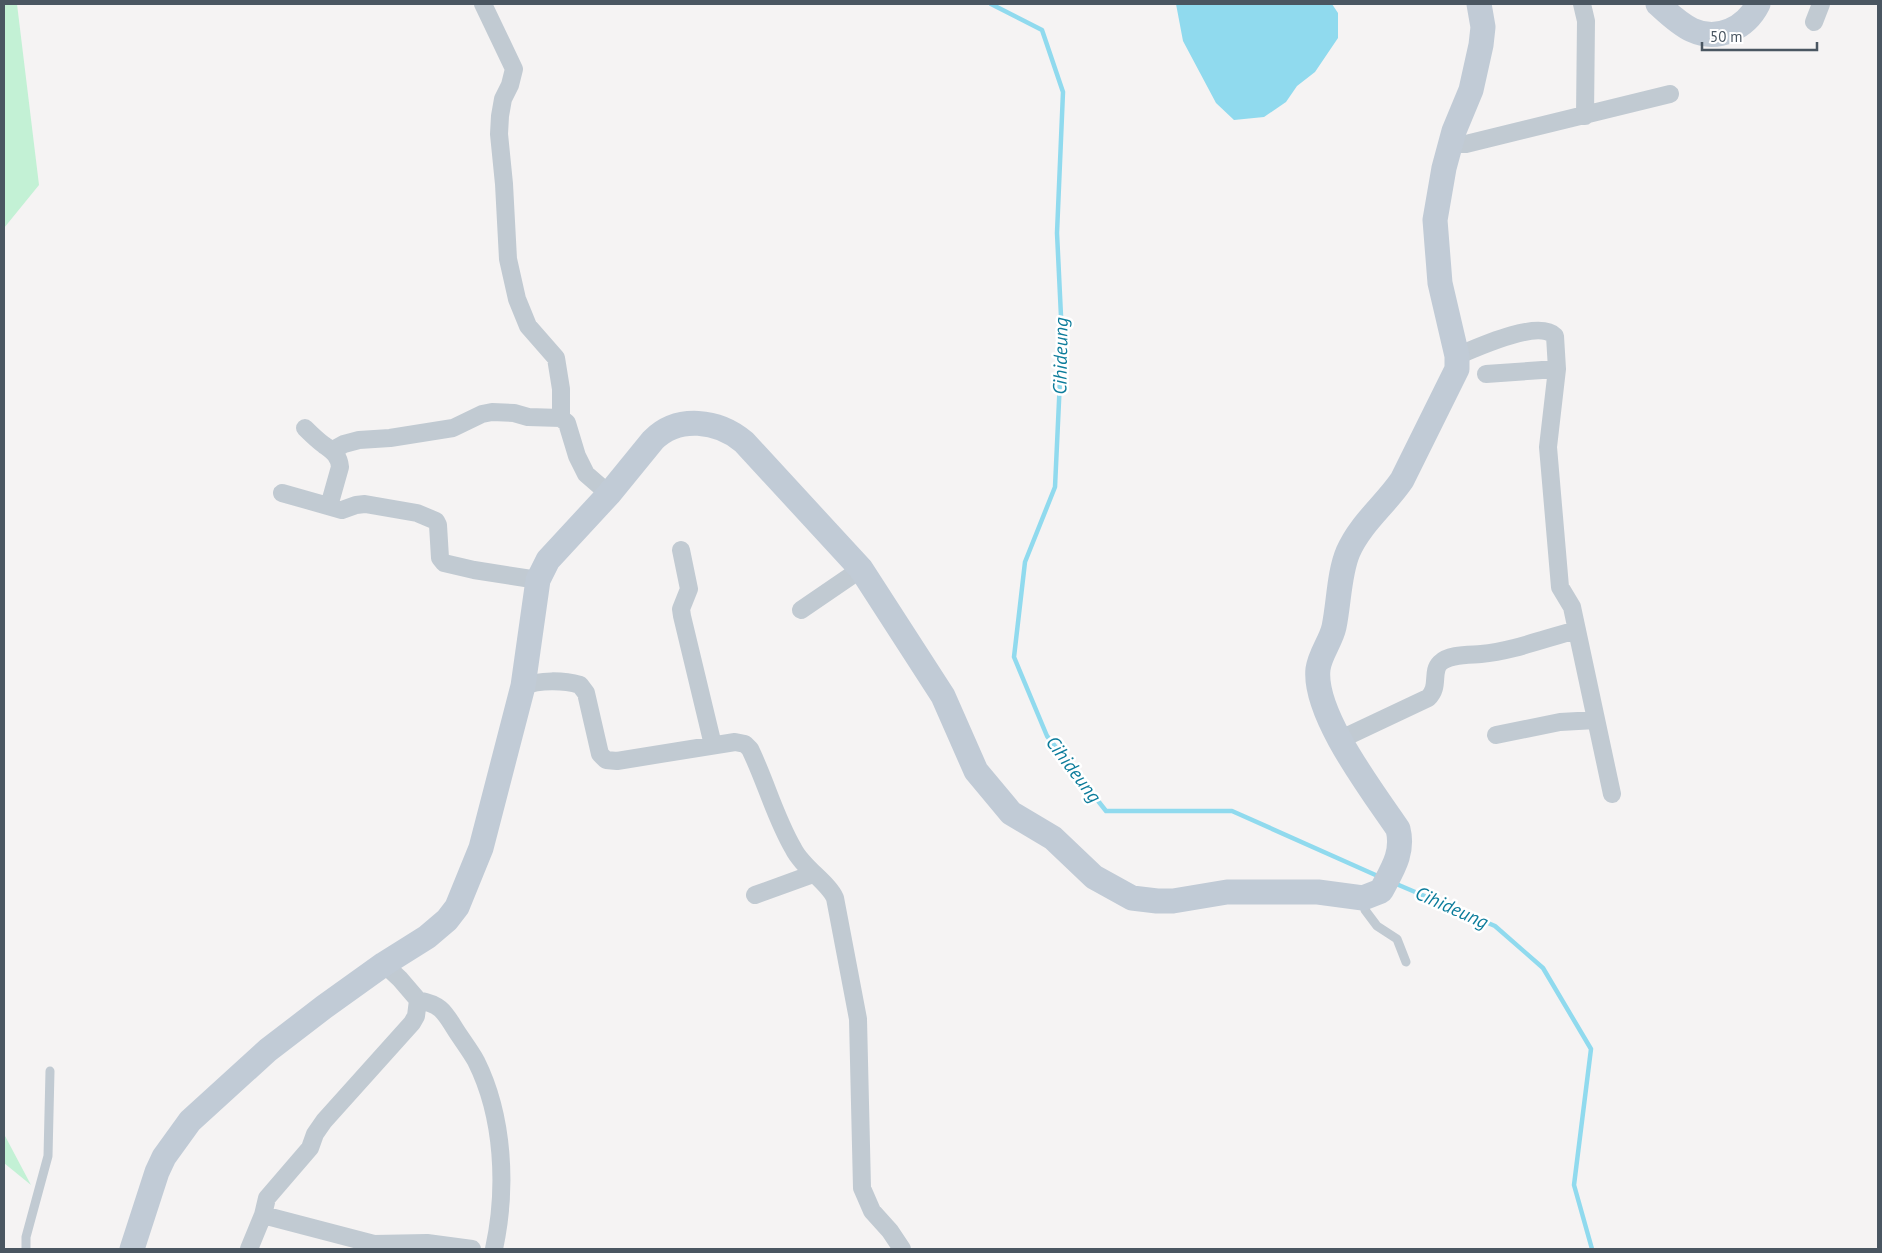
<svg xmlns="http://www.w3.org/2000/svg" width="1882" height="1253" viewBox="0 0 1882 1253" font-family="'PT Sans',sans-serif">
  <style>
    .green { fill: #c3f1d5 }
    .water { fill: #90daee }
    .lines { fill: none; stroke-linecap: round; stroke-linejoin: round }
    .stream { stroke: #90daee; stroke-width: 4.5 }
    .service { stroke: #c1cad2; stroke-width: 9 }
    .minor { stroke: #c1cad2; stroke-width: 18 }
    .secondary { stroke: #c1cbd6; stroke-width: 25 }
    .labels { text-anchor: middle; stroke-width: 5; stroke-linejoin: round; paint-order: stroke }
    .water-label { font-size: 19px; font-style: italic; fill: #0c7c9b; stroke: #fff }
  </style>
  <rect width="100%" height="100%" fill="#f5f3f3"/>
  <path class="green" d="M4,4h13l22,181 -35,43z
    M4,1134l27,51 -27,-22z"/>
  <path class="water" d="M1176,4h156l6,9v25l-23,34 -18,14 -11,16 -22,15 -30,3 -18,-17 -33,-62z"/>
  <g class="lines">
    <path class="stream" d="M991,4l51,26 21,62 -6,141 5,104 -7,150 -30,75 -11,95 33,79 59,75h126l148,66
      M1394,883l101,43 48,42 48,81 -17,136 18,64"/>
    <path class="service" d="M1363,898l2,12 12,16 20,13 9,23
      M26,1249v-12l22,-81 2,-85"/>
    <path class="minor" d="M483,4l31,65 -4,16 -7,14 -3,17 -1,18 5,50 4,75 9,40 11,27 28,32 5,31v29
      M1582,4l4,17 -1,95
      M1814,22l7,-18
      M1454,131l6,13h6l204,-50
      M1457,356c19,-8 81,-37 98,-20l2,33 -9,78 12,140 12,20 40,187
      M1486,374l71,-5
      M305,428c6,6 12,12 19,17 8,6 15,10 16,22l-11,39
      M333,450l11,-6 15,-4 31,-2 63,-10 29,-14 10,-2 22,1 14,4 33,1 6,5 10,33 9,18 23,20
      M282,493l60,17 14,-5 9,-1 52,9 19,8 2,4 2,33 4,5 30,7 64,10
      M681,550l8,39 -8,20 1,7 31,129
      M801,610l60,-41
      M523,686c17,-6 40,-6 57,-1l6,8 14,61 6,6 11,1 118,-19 10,2 5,5c16,33 25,68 43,99 9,19 35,34 42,50l23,121 4,169 10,23 18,20 12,18
      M1496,735l64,-13 36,-2
      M1339,740l89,-42c12,-11 3,-26 12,-35 9,-9 29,-8 41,-9 32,-3 65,-16 96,-24
      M755,895l58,-21
      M418,1000c26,5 27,14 41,35 6,9 12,17 17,26 28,56 31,128 18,188
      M263,1215l111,29 53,-1 45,6
      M249,1249l14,-34 4,-17 43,-50 5,-14 9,-13 88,-98 4,-7 2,-16 -18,-21 -16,-15"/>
    <path class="secondary" d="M1658,4c10,9 21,20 34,26 26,12 54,-2 66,-26
      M132,1249l25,-77 7,-15 26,-36 78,-71 56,-43 60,-43 43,-27 20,-17 10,-13 24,-59 42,-162 15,-106 10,-20 61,-66 44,-54c25,-25 65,-20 91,2l117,127 82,127 33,75 35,42 42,25 41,39 38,21 25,3h16l54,-9h91l45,6 18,-7c11,-21 23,-38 17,-62 -25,-37 -85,-115 -80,-160 2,-15 13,-28 16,-42 5,-24 5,-54 14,-75 12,-28 37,-47 54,-72l55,-111v-13l-17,-73 -5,-63 9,-52 10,-37 17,-41 10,-45 2,-18 -4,-23"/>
  </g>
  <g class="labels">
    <g class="water-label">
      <text transform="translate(1060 356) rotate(-89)" y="7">Cihideung</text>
      <text transform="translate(1074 769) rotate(53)" y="7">Cihideung</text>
      <text transform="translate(1452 907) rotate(24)" y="7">Cihideung</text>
    </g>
  </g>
  <rect width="1882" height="1253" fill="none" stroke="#4a5661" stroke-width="10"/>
  <path d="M1702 42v8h115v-8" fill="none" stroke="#4a5661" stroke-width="2.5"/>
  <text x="1710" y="42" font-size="15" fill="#4a5661" stroke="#ffffff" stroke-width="4" paint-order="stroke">50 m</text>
</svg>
